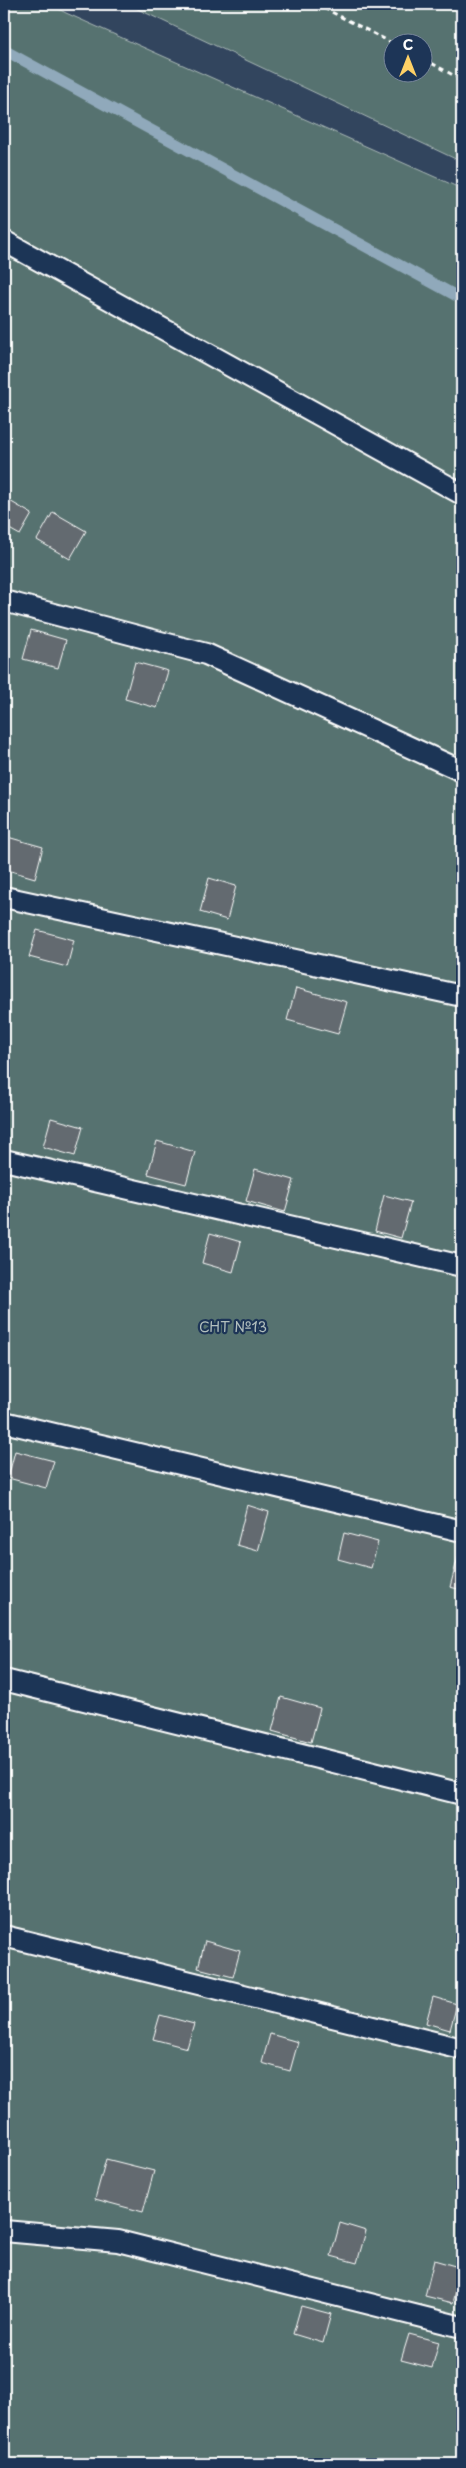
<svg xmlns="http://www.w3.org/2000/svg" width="466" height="2468" viewBox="0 0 466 2468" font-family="'Playpen Sans',sans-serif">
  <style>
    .green { fill: #56726f; stroke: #aab8b7; fill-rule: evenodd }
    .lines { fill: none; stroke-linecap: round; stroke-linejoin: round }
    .stream { stroke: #90a9bb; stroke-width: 11 }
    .building { fill: #646b70; stroke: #fff }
    .lane-casing { stroke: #fff; stroke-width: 24 }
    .path { stroke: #fff; stroke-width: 3; stroke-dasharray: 5 4; stroke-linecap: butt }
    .lane { stroke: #1d3557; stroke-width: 20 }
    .labels { text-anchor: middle; stroke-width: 4.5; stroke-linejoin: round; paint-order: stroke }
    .park-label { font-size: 14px; fill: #b3c0be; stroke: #1d3557 }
  </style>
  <rect width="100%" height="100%" fill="#32455e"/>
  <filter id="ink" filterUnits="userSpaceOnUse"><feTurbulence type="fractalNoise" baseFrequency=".02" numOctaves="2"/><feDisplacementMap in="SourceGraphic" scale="10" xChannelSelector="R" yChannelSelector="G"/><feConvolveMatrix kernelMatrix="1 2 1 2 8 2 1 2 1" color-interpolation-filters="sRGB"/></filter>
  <g filter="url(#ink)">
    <path class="green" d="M4,4h45l17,9 396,176v2275h-458z
      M127,4h335v158zM394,42h30v30h-30z"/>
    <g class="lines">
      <path class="stream" d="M4,50l458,249"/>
    </g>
    <path class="building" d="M8,500l24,14 -12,21 -16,-9v-20z
      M53,512l33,19 -16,28 -33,-19z
      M31,630l35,10 -8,28 -35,-9z
      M135,662l33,9 -11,37 -32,-9z
      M4,836l39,11 -8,31 -31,-9z
      M209,878l27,8 -9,34 -27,-8z
      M37,930l37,10 -7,27 -38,-10z
      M296,988l51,14 -9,32 -51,-14z
      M51,1118l32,9 -8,29 -32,-9z
      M157,1141l38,11 -9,32 -38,-10z
      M255,1169l39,11 -9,32 -39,-11z
      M384,1195l27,7 -10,36 -26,-7z
      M210,1233l31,9 -8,30 -31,-9z
      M15,1451l39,10 -8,27 -38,-10z
      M247,1505l22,7 -11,39 -21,-6z
      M344,1533l34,9 -7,26 -33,-9z
      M458,1557l4,1v32l-12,-3z
      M281,1697l39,11 -9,34 -39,-11z
      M205,1941l35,10 -7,26 -35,-9z
      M433,1997l24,7 -7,26 -24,-7z
      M160,2015l34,9 -7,24 -34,-9z
      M270,2034l28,8 -8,29 -28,-8z
      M106,2159l48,12 -11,41 -48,-13z
      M340,2223l26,8 -9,32 -26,-7z
      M434,2260l28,8 -9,35 -28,-7z
      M301,2306l30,8 -8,29 -30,-9z
      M409,2334l30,8 -7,26 -31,-8z"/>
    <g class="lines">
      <defs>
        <path id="lane" d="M4,241l458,253
          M4,601l202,53 256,117
          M4,897l458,99
          M4,1160l458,106
          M4,1422l458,109
          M4,1680l458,114
          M4,1936l458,113
          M4,2231l114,10 344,86"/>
      </defs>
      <use href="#lane" class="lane-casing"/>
      <path class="path" d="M316,4l78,40
        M424,59l38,21"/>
      <use href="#lane" class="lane"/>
    </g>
  </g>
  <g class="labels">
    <g class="park-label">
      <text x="233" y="1332">СНТ №13</text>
    </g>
  </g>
  <rect width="466" height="2468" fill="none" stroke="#1d3557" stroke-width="20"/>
  <rect x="10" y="10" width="446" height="2448" fill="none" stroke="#fff" stroke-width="2" filter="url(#ink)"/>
  <g transform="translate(408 58)"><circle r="24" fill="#1d3557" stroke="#77869a"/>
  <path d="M0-4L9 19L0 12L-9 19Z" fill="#ffd166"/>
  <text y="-8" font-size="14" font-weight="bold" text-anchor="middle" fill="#ffffff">С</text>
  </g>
</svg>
